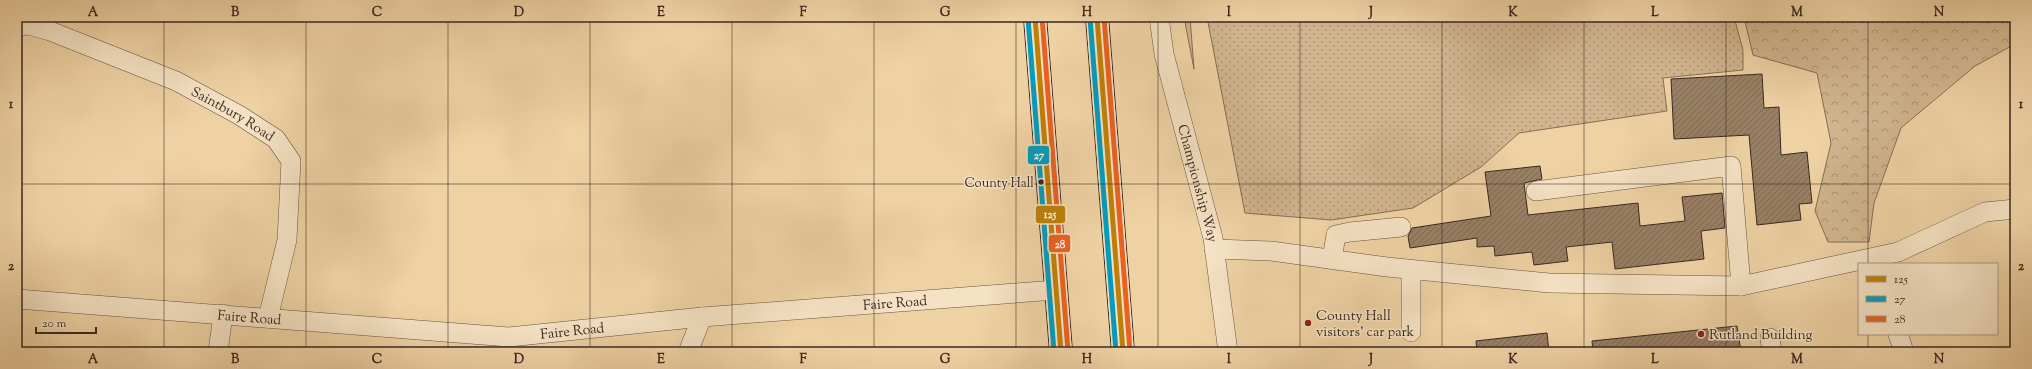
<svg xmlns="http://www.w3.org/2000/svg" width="2032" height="369" viewBox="0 0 2032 369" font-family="'Sorts Mill Goudy',serif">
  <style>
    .forest { fill: url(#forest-crowns); stroke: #846e58 }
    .park { fill: url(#park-dots); stroke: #846e58 }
    .building { fill: url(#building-hatch); stroke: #392822 }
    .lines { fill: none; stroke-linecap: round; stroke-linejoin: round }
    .minor-casing { stroke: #665242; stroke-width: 20 }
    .highway-casing { stroke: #392822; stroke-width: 24 }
    .minor { stroke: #f5e2c4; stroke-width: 19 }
    .highway { stroke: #efd2a4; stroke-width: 22 }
    .bus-1-casing { stroke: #f5e2c4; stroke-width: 8 }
    .bus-2-casing { stroke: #f5e2c4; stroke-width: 8 }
    .bus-3-casing { stroke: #f5e2c4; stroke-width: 8 }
    .bus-1 { stroke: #be800a; stroke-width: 5 }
    .bus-2 { stroke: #069cbd; stroke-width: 5 }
    .bus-3 { stroke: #e96222; stroke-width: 5 }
    .grid { fill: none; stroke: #392822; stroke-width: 1; stroke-opacity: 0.55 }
    .bus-dot { fill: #392822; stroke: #f5e2c4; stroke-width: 1.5 }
    .poi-dot { fill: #8f2418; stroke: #f5e2c4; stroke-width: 1.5 }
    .labels { text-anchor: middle; stroke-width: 3; stroke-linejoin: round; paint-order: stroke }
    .bus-label { font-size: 13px; fill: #392822; stroke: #f5e2c4; text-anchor: end }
    .street-label { font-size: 14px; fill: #392822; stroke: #f5e2c4 }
    .poi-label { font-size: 14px; fill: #392822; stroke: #f5e2c4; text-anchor: start }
    .line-badge { stroke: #f5e2c4; stroke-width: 1.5 }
    .badge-label { font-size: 11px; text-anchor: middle; font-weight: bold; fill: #fff }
    .neatline { fill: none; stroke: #392822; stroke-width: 1.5 }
    .grid-label { font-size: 13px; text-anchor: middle; font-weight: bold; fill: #392822 }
  </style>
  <defs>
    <pattern id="forest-crowns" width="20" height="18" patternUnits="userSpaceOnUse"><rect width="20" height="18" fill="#d0b58e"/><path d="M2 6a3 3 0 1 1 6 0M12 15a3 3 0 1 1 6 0" fill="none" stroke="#aa9374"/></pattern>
    <pattern id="park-dots" width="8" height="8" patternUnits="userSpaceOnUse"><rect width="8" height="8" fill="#d0b58e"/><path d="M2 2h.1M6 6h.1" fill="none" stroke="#aa9374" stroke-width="1.8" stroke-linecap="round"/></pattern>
    <pattern id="building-hatch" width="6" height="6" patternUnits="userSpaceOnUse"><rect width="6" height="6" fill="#988066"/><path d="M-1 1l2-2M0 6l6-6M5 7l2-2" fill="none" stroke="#7d6954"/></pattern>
  </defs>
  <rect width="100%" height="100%" fill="#efd2a4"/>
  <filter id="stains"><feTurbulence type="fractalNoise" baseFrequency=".005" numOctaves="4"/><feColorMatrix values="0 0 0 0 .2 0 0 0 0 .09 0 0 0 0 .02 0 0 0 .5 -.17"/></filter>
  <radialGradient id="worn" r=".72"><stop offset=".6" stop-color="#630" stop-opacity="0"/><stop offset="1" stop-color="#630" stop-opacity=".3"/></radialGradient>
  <path class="forest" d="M1184,17h6l4,52z
    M1744,17h271v27l-40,22 -74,62 -27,75 -5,39h-41l-13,-31 16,-68 -14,-70 -64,-18z"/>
  <path class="park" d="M1207,17h527l9,33v20l-80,8 4,33 -148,22 -38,34 -68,41 -82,12 -86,-7z"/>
  <path class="building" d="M1762,74l2,34 15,-1 2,48 26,-3 5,51 -13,1 2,16 -44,5 -8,-90 -75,4 -3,-60z
    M1540,166l2,13 -18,4 4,32 110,-12 2,23 45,-5 -3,-24 40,-4 3,35 -24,3 3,28 -89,10 -3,-27 -46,5 2,14 -34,4 -2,-13 -37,4 -1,-10 -17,1v-9l-67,10 -2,-12 4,-8 79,-12 -6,-44z
    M1737,326l4,26h-148l-1,-11z
    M1547,333l2,19h-72l-1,-11z"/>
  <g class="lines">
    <defs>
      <g id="minor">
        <path id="s1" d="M1159,17l5,37 49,184 15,114"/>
        <path id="s2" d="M17,26l12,-1 21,6 126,50 63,34 37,24 15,22 -4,79 -19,78"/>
        <path d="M1536,191l195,-25 10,120"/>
        <path d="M1214,249l57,2 116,16 162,16 192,3 157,-34 87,-40 30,-3"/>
        <path d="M1332,259l4,-24 14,-3 51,-5"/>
        <path id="s3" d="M17,299l492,38 193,-20 354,-27"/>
        <path d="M1411,332v-62"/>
        <path d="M1898,334l6,18"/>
        <path d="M1770,338l2,14"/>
        <path d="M218,352l5,-38"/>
        <path d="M688,352l14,-35"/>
      </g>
      <path id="highway" d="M1035,17l26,335
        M1097,17l26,335"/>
    </defs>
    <use href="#minor" class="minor-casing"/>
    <use href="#highway" class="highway-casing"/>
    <use href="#minor" class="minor"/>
    <use href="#highway" class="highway"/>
    <defs>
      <path id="bus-1" d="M1035,17l26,335
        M1097,17l26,335"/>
      <path id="bus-2" d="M1028,18l26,334
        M1090,18l26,334"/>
      <path id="bus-3" d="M1042,17l26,334
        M1104,17l26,334"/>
    </defs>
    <use href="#bus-1" class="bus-1-casing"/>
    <use href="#bus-2" class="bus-2-casing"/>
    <use href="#bus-3" class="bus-3-casing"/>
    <use href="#bus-1" class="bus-1"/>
    <use href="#bus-2" class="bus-2"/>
    <use href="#bus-3" class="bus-3"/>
  </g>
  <path class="grid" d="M164,17v335M306,17v335M448,17v335M590,17v335M732,17v335M874,17v335M1016,17v335M1158,17v335M1300,17v335M1442,17v335M1584,17v335M1726,17v335M1868,17v247M17,184h1998M1868,334v18"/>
  <circle class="bus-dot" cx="1041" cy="182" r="3.5"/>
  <g class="poi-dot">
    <circle cx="1308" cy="323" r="4"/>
    <circle cx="1701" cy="334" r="4"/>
  </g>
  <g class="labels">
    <g class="bus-label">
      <text x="1034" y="187">County Hall</text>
    </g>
    <g class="street-label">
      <text dy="5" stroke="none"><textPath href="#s2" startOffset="235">Saintbury Road</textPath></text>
      <text dy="5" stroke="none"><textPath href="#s1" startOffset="171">Championship Way</textPath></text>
      <text dy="5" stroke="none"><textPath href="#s3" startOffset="881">Faire Road</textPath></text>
      <text dy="5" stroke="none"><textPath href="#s3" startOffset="233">Faire Road</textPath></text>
      <text dy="5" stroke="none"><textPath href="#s3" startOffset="557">Faire Road</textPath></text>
    </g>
    <g class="poi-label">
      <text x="1316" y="320">County Hall<tspan x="1316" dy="16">visitors' car park</tspan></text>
      <text x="1709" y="339">Rutland Building</text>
    </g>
  </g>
  <g class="line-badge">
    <rect x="1027" y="145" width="23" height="20" rx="4" fill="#069cbd"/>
    <rect x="1035" y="205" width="31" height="19" rx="4" fill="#be800a"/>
    <rect x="1048" y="234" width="23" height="19" rx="4" fill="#e96222"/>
  </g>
  <g class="badge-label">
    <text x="1039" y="159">27</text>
    <text x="1050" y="218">125</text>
    <text x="1060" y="248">28</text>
  </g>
  <rect width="2032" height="369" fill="none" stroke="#efd2a4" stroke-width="44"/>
  <rect x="1858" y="263" width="140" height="72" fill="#f5e2c4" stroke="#aa9883"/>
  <rect x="1866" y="276" width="20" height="6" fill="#be800a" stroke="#aa9883"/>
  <text x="1894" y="283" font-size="12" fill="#392822">125</text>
  <rect x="1866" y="296" width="20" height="6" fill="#069cbd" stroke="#aa9883"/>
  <text x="1894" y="303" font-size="12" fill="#392822">27</text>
  <rect x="1866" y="316" width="20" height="6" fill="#e96222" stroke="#aa9883"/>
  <text x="1894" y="323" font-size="12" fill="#392822">28</text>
  <path d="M36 327v6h60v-6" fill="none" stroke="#392822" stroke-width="2"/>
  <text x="42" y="327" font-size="12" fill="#392822" stroke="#f5e2c4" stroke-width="3" paint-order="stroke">20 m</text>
  <rect x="22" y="22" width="1988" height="325" class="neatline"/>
  <g class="grid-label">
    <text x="93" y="16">A</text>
    <text x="235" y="16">B</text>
    <text x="377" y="16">C</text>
    <text x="519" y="16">D</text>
    <text x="661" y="16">E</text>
    <text x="803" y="16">F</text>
    <text x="945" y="16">G</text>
    <text x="1087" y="16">H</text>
    <text x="1229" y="16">I</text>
    <text x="1371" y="16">J</text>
    <text x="1513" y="16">K</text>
    <text x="1655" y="16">L</text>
    <text x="1797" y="16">M</text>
    <text x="1939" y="16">N</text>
    <text x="11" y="108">1</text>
    <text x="2021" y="108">1</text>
    <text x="11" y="270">2</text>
    <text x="2021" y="270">2</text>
    <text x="93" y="363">A</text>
    <text x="235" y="363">B</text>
    <text x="377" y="363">C</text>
    <text x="519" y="363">D</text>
    <text x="661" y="363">E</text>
    <text x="803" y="363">F</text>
    <text x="945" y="363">G</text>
    <text x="1087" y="363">H</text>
    <text x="1229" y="363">I</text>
    <text x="1371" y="363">J</text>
    <text x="1513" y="363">K</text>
    <text x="1655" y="363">L</text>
    <text x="1797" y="363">M</text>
    <text x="1939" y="363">N</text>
  </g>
  <rect width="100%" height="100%" filter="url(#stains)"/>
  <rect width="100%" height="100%" fill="url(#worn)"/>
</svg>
